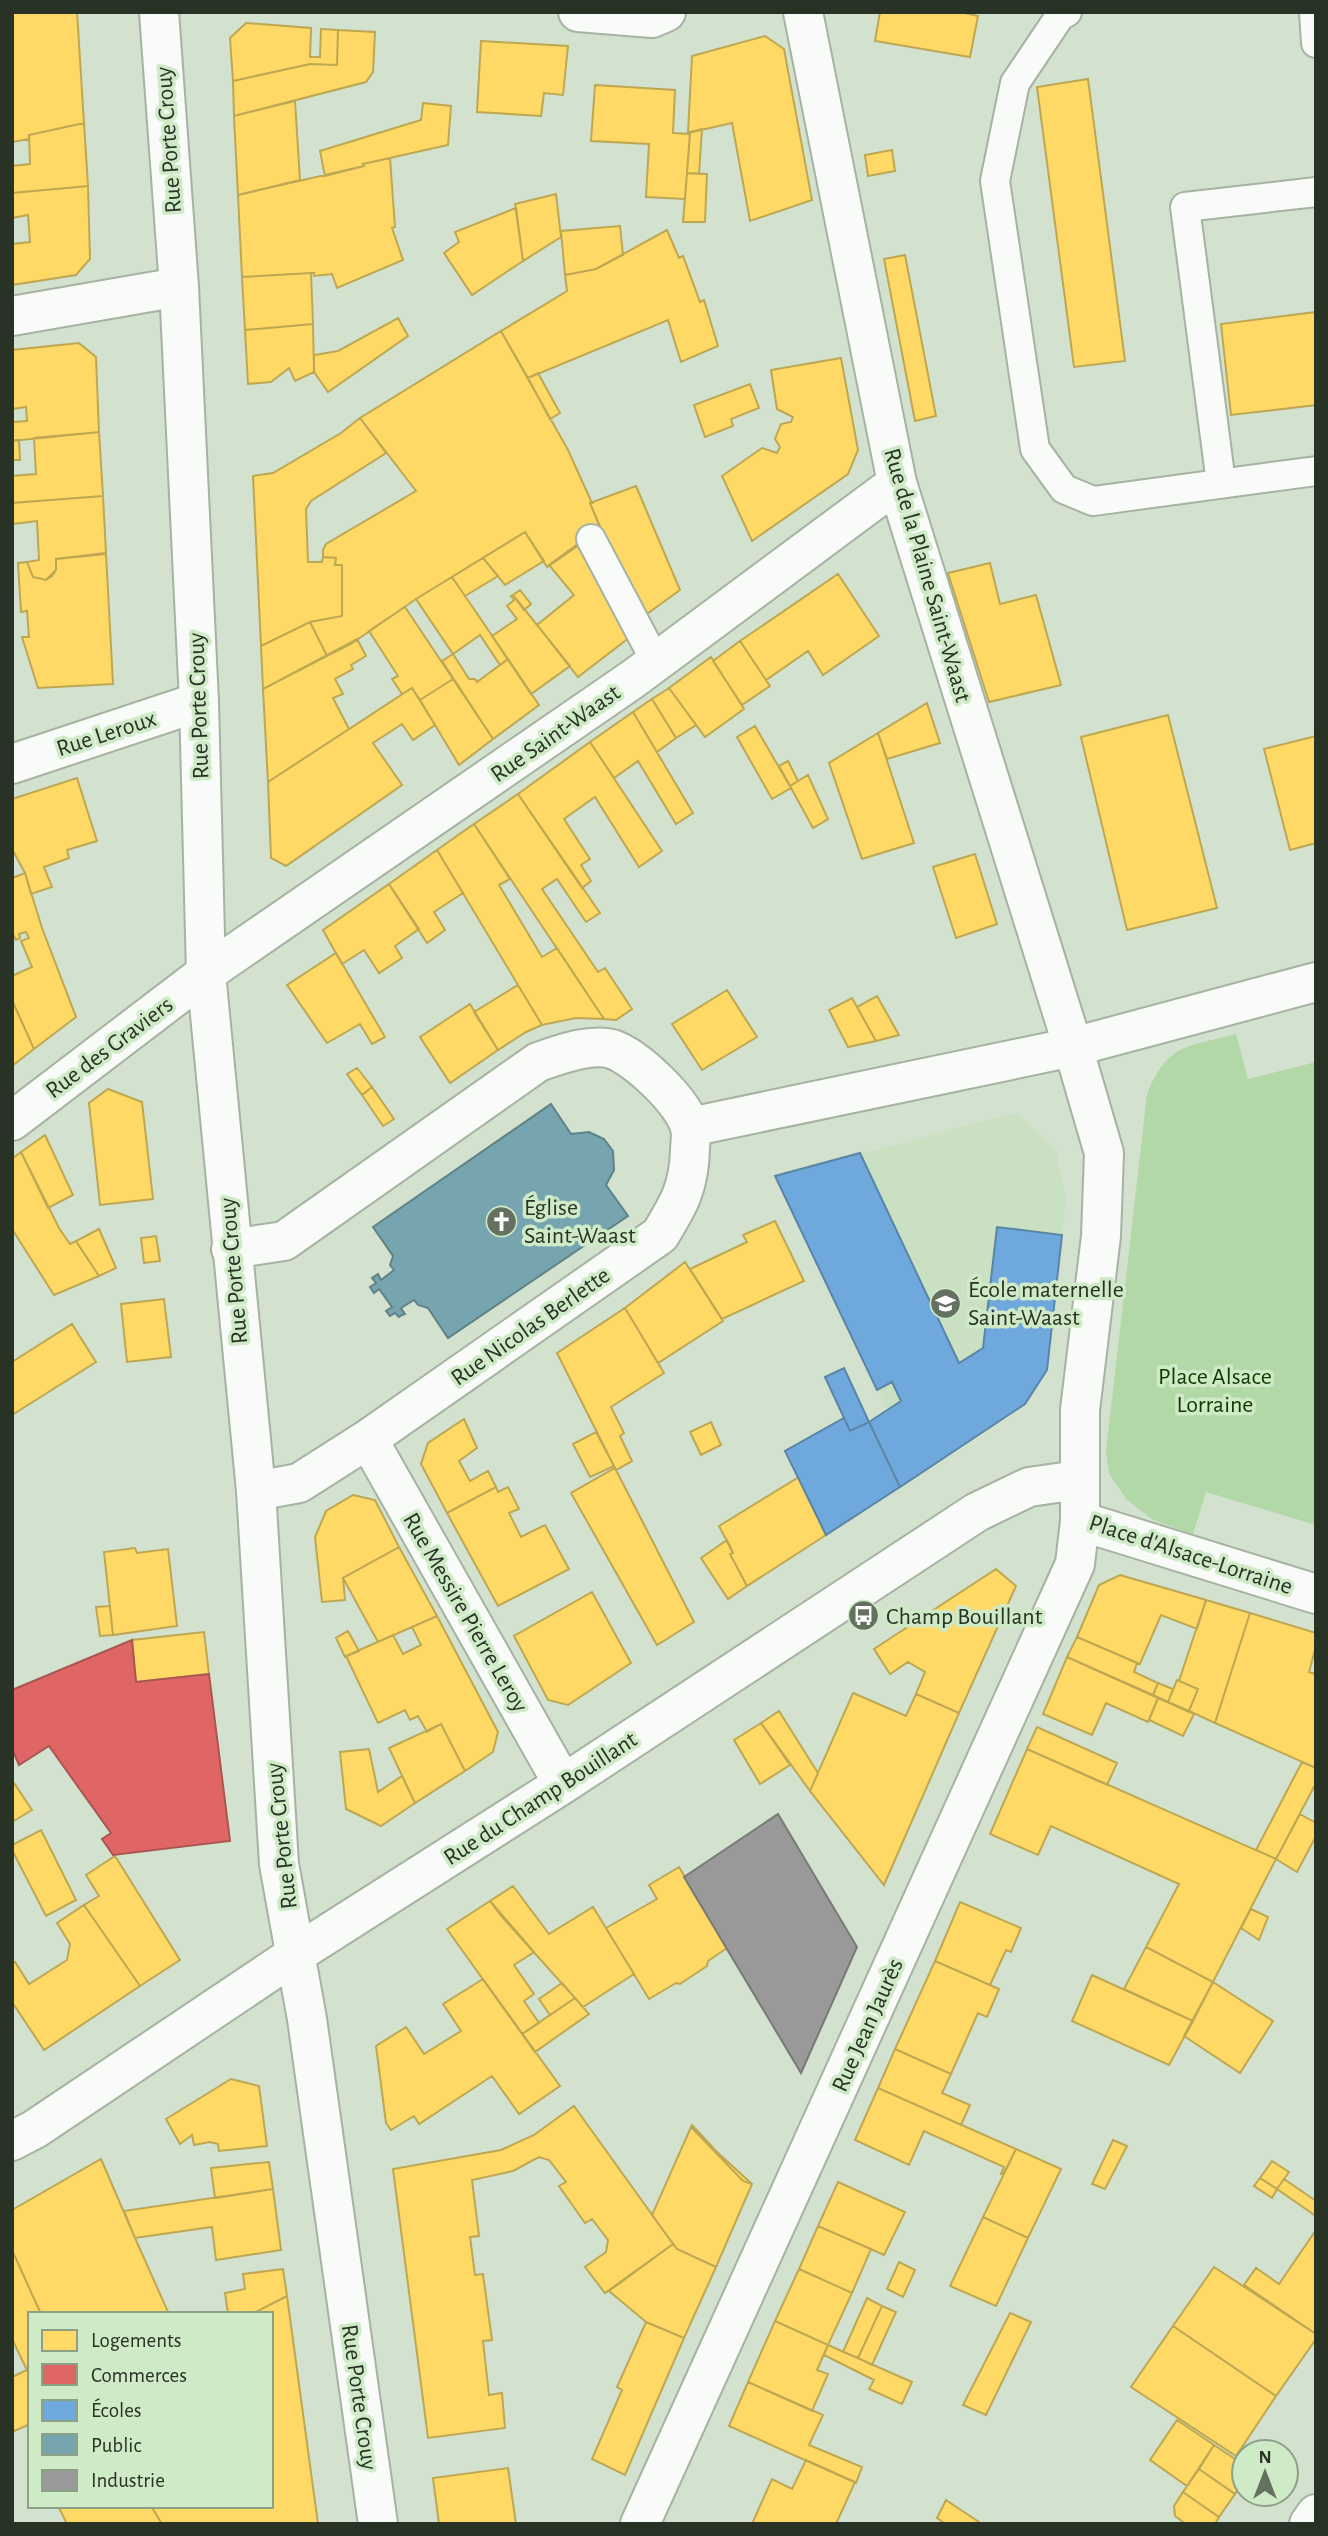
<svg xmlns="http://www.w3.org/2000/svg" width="1328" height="2536" viewBox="0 0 1328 2536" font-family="'Alegreya Sans',sans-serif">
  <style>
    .built { fill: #c9e1c2 }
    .green { fill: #b3d8a7 }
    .homes { fill: #ffd966; stroke: #bea752; stroke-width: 2 }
    .shops { fill: #e06666; stroke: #a95652; stroke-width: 2 }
    .schools { fill: #6fa8dc; stroke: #5a85a5; stroke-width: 2 }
    .public { fill: #76a5af; stroke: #5f8286; stroke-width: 2 }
    .industry { fill: #999; stroke: #777a76; stroke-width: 2 }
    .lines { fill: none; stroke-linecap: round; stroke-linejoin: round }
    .lane-casing { stroke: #a6b2a2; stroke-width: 32 }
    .street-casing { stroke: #a6b2a2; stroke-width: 42 }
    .secondary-casing { stroke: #a6b2a2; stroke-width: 42 }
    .primary-casing { stroke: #a6b2a2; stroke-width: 42 }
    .lane { stroke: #f8fbf8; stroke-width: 28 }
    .street { stroke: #f8fbf8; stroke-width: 38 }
    .secondary { stroke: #f8fbf8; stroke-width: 38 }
    .primary { stroke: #f8fbf8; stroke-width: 38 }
    .labels { text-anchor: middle; stroke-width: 7; stroke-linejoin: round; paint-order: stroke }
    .street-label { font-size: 24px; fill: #283225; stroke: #cfeac7 }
    .poi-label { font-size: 24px; fill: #283225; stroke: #cfeac7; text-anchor: start }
    .park-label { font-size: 24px; fill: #103900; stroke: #cfeac7 }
  </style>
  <rect width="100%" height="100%" fill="#d3e2cf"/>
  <path class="built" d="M1016,1113l40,37 10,51 -19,169 -147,117 -31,-65 18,-13 -112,-233z"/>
  <path class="green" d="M1236,1034l12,45 68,-17v463l-110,-33 -13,42 -40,-14 -26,-20 -18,-26 -3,-23 41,-357c21,-51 40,-47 89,-60z"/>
  <path class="homes" d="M77,12l7,111 -55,12v4l-17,3v-129z
    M880,12h80l18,4 -8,41 -95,-16z
    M246,23l65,5 -1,29h10l1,-28 17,1 -1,35 -27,-1 -77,17 -3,-43z
    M338,30l37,2 -2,40 -7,10 -132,34 -1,-35 77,-17 27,1z
    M765,36l19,13 28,151 -62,21 -18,-98 -44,10 4,-77z
    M481,41l87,5 -5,49 -19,-2 -3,23 -64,-4z
    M1088,79l37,282 -51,6 -37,-280z
    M595,85l80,5 -2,43 17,1 -5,65 -39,-2 3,-53 -58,-3z
    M295,101l5,79 -62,15 -4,-79z
    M423,103l28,3 -3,39 -85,19 1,2 -39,10 -5,-25 101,-31z
    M84,123l4,63 -76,7v-27l18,-2 -1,-29z
    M702,129l-3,45 -12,-1 3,-41z
    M892,150l3,21 -27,5 -3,-21z
    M390,158l5,69 -3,1 11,32 -66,28 -5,-14 -18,2v-3h-3l-69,4 -4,-82 126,-29 -1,-2z
    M687,173l20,1 -2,48h-22z
    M88,186l2,73 -14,16 -64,10v-41l18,-2 -2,-27 -16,3v-25z
    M556,194l5,43 -38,24 -8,-57z
    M516,208l7,53 -51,34 -28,-42 15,-11 -4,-10z
    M620,226l3,29 -27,14 -31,6 -4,-44z
    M667,230l12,28 4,-2 17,46 4,-2 14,46 -37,16 -13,-42 -140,58 -27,-47 66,-40 -2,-16 31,-6z
    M905,255l31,161 -21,5 -31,-162z
    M311,273l2,51 -68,6 -3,-53z
    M1316,312v93l-85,10 -10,-91z
    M398,318l10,18 -80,56 -14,-20v-17l24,-4z
    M313,324l1,48 -19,9 -6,-13 -18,14 -23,2 -3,-54z
    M501,331l67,119 24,53h-2l11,27 -54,37 -22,-35 -109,67 -65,45 -24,12 -17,-34 32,-6v-51h-7l1,-7 -13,-1v-7l3,-6 90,-53 -56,-73z
    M79,343l17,14 3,75 -87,9v-19l15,-1 -1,-14 -14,2v-59z
    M841,358l17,92 -10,24 -96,67 -30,-65 40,-28 15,5 3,-6 -5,-8 6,-15 10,-2 2,-5 -16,-8 -6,-39z
    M538,373l22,40 -10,6 -22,-41z
    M750,384l9,24 -28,11 2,7 -28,11 -11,-32z
    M360,418l26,35 -75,48 -5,8 2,53h14l1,-5 13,1 -1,7h7v51l-32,6 -49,24 -8,-170 20,-3 68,-40z
    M99,432l4,64 -91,7v-27l24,-2 -2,-36z
    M19,440l1,20h-8v-19z
    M636,486l44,104 -40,29 -50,-116z
    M103,496l3,57 -50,6v11l-4,6 -6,4 -13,-3 -6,-15 12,-2 -2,-39 -25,3v-21z
    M525,532l19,29 -39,24 -22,-27z
    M578,544l26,35 30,55 -56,43 -41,-52 37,-30 -25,-30z
    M106,554l7,130 -75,4 -16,-51h7l-2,-26 -6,1 -3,-49 9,-1 6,15 13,3 10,-10v-11z
    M483,558l15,18 -33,20 -13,-19z
    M990,563l10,41 36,-9 25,90 -72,17 -41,-129z
    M838,574l41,62 -56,39 -15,-24 -42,29 -26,-39z
    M452,577l56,82 -8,6 -20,-30 -27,19 -37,-55z
    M520,590l11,14 -7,6 -11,-15z
    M513,595l57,71 -39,28 -39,-58 25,-17 -10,-13 7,-6 -3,-4z
    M405,607l48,72 -33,21 -8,-12 -10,6 -10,-15 6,-3 -29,-45z
    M310,622l17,34 -64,33 -2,-43z
    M357,639l9,17 -15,9 2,4 -18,10 8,15 -10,4 16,31 -81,53 -5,-93z
    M740,641l30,45 -28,19 -29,-44z
    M453,654l16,25h6l2,3 31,-23 31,46 -46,34 -51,-78z
    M711,657l33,52 -39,28 -36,-49z
    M453,679l40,60 -34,26 -39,-65z
    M412,688l23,37 -22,15 -11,-16 -29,19 29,42 -116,81 -15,-8 -3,-76z
    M669,688l27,37 -20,13 -24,-39z
    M652,699l24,39 -19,14 -24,-40z
    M927,703l13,40 -53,16 -9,-26z
    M633,712l60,101 -17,11 -38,-63 -24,17 -24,-36z
    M1168,715l49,193 -90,22 -46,-193z
    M755,726l36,62 -19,11 -35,-62z
    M878,733l36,110 -52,16 -33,-96z
    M1316,736v107l-26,7 -26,-101z
    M590,742l72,109 -23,16 -44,-70 -31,22 26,40 -9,6 10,16 -9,7 -64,-94z
    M788,761l10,20 -8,5 -11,-20z
    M808,775l20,44 -15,9 -23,-42z
    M77,778l20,63 -30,9 2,8 -25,9 8,20 -21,7 -6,-21 -13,-24v-50z
    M518,794l82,119 -14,9 -29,-43 -15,10 56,83 7,-4 27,41 -16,11 -12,-1 -130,-195z
    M474,824l36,55 -11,6 43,72 15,-9 47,71 -28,-1 -34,7 -105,-175z
    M437,850l26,43 -29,19 11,18 -18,13 -38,-59z
    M975,854l22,70 -41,14 -23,-71z
    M25,873l17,55 34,89 -42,32 -22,-49v-24l20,-9 -11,-26 8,-3 -3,-6 -7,2 1,4 -4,2 -4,-8v-54z
    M389,884l30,45 -24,17 7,12 -23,15 -15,-23 -22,14 -19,-34z
    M336,953l49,84 -13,7 -12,-20 -33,19 -40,-58z
    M518,985l24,40 -16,7 -28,18 -24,-38z
    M727,990l30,47 -55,33 -30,-46z
    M877,996l22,39 -23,6 -19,-34z
    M852,998l24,43 -28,6 -19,-37z
    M12,1000l22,49 -22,17z
    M470,1004l28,46 -48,33 -30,-46z
    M357,1068l15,19 -10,8 -15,-21z
    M372,1087l22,32 -11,7 -21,-31z
    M108,1089l34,13 11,97 -53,6 -11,-102z
    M45,1135l28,60 -25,13 -27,-56z
    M21,1152l38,76 11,16 6,-3 23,35 -45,19 -42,-66v-70z
    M775,1221l29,60 -82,38 -32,-50 57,-27 -4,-7z
    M99,1229l17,39 -17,8 -23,-35z
    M156,1236l4,25 -16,2 -3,-25z
    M685,1262l38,59 -65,42 -33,-55z
    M164,1299l7,58 -44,5 -6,-58z
    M625,1308l39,65 -53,34 13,26 -4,3 12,25 -16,9 -59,-117z
    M72,1324l24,38 -84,53v-53z
    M464,1419l13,29 -18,13 11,20 18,-10 8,16 -49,26 -26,-49 7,-21z
    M711,1422l10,23 -20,10 -11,-23z
    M596,1432l18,34 -24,11 -17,-33z
    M615,1468l79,154 -37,23 -86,-152z
    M799,1477l27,58 -79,51 -17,-32 3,-1 -14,-27z
    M496,1487l2,5 10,-5 11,22 -10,4 12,24 24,-12 24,44 -71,37 -51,-93z
    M353,1495l22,5 24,47 -56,31 2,22 -23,2 -7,-65 11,-26z
    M727,1540l6,13 -3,1 17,32 -19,13 -27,-41z
    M399,1547l38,69 -59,26 -35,-64z
    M135,1548l2,5 31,-4 9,77 -64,9 -9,-83z
    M996,1569l20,17 -57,127 -43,-19 9,-22 -17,-10 -18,12 -16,-25z
    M1120,1575l86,25 -9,29 -36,-14 -21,49 -63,-27 22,-52z
    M592,1592l39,71 -63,42 -20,-5 -34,-64z
    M1206,1600l44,13 -35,110 -26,-12 9,-22 -19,-8z
    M110,1606l3,29 -13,1 -4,-29z
    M1250,1613l66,20v13l-7,26 7,2v94l-101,-45z
    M437,1616l61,116 -5,20 -28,19 -24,-47 -14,8 -9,-16 -8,4 -5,-10 -27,13 -32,-67 47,-21 10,19 18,-9 -9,-18z
    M348,1631l11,20 -14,6 -9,-19z
    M204,1632l5,42 -73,8 -4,-42z
    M1077,1637l60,26 -3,9 24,11 -5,12 -86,-38z
    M1067,1657l91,41 -10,24 -42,-19 -14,32 -49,-21z
    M1177,1680l21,9 -9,22 -21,-9z
    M1158,1683l15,6 -5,13 -15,-7z
    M853,1693l53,23 10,-22 43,19 -75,172 -74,-94z
    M1158,1698l36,16 -11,22 -34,-16z
    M779,1711l39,62 -8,18 -49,-68z
    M761,1723l29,42 -30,19 -26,-44z
    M441,1724l24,47 -50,32 -26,-55z
    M1037,1727l80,36 -10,22 -80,-36z
    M369,1749l9,43 24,-16 13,27 -34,23 -35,-17 -6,-57z
    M1027,1749l249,110 -63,123 -67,-35 33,-63 -128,-58 -13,29 -48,-21z
    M1302,1762l14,6v15l-40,76 -20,-9z
    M12,1780l20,30 -20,12z
    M1300,1814l16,9v13l-19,36 -21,-13z
    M41,1830l35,70 -30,16 -34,-66v-5z
    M115,1856l65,104 -40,26 -56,-81 15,-9 -13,-21z
    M679,1867l48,81 -19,13 -1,5 -27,18 -4,-1 -27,16 -43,-71 51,-29 -8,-14z
    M513,1886l36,48 44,-27 41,67 -51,33 -80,-89 -13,-17z
    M490,1901l44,51 -20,13 20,29 -10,7 15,22 -17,11 -75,-105z
    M960,1902l61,26 -10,24 -5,-2 -16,35 -55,-24z
    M84,1905l56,81 -96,64 -32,-48v-38l3,-2 14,22 38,-24 3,-16 -13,-21z
    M1251,1909l17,8 -9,23 -18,-12z
    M1146,1947l67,35 -20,39 -69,-32z
    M935,1961l64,28 -12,28 -9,-4 -27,61 -56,-25z
    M1092,1975l101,46 -24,44 -97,-44z
    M483,1979l77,107 -41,28 -27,-38 -73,48 -5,-8 -23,14 -5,-7 -10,-77 30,-19 18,27 37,-23 -18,-27z
    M1213,1982l60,39 -33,52 -56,-37z
    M562,1983l13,15 -25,17 -11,-16z
    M575,1998l14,16 -54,38 -13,-18z
    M895,2049l56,25 -9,19 28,12 -9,20 -83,-37z
    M231,2079l28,7 8,60 -48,5 -1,-7 -8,-2 -16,3 -2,-10 -12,9 -14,-25z
    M878,2088l138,61 -13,26 -2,-1 3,-7 -80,-36 -15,34 -54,-25z
    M574,2106l99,138 -68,49 -20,-26 21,-15 2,-12 -16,-21 -7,4 -26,-37 7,-4 -17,-22 -10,-3 -26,14 -41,9 7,56 -9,1 5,38 8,-1 9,66 -9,1 6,54 13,-2 3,35 -77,10 -35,-269 108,-19 33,-15z
    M692,2125l25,27 35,32 -9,-3 -52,-54z
    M691,2127l52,54 9,3 -36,83 -39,-18 -25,-34z
    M1113,2140l14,6 -22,43 -13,-5z
    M1016,2149l45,20 -33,69 -45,-21z
    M101,2159l34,79 34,76h-128l-29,-64v-40z
    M1272,2161l17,11 -12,17 -17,-11z
    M269,2162l4,27 -58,9 -4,-30z
    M1260,2178l17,11 -5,9 -18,-12z
    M1284,2179l32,22v15l-39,-27z
    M838,2182l67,30 -21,43 -66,-29z
    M273,2189l8,61 -65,10 -4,-33 -77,11 -11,-27z
    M983,2217l45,21 -32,68 -46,-20z
    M818,2226l53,23 -19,44 -53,-24z
    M1316,2230v104l-72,-49 12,-17 23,16z
    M673,2244l4,5 39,18 -32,71 -38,-16 -37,-31z
    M12,2250l29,64h-11v110l-18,8v-55l15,-7 -15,-31z
    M899,2262l16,8 -12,27 -16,-8z
    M1214,2267l102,67v5l-40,57 -103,-70z
    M283,2269l4,27 -35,18h-24l-3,-21 20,-4 -2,-15z
    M799,2269l53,24 -24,52 -53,-24z
    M287,2296l31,228h-156l-11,-18h120v-192h-19z
    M867,2298l15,8 -24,52 -15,-6z
    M882,2306l14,6 -24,53 -14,-7z
    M1010,2313l21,9 -45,93 -23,-10z
    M775,2321l53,24 -11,25 11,4 -16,37 -64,-29z
    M646,2322l38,16 -59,137 -33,-16 30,-69 -5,-3z
    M1173,2326l103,70 -40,60 -105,-69z
    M828,2345l84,37 -10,22 -33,-15 5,-9 -50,-25z
    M748,2382l75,33 -14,30 53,22 -6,16 -127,-57z
    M1177,2420l37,25 -27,41 -37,-26z
    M1214,2445l30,20v15l-9,14 -36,-25z
    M806,2460l49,22 -19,42h-84l20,-45 20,10z
    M508,2468l8,56h-77l-6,-46z
    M1199,2469l36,25 -16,23 -36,-25z
    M1183,2492l36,25 -4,7h-29l-11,-8 -1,-10z
    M946,2500l36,24h-36l-9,-6z
    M58,2506h93l11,18h-95z"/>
  <path class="shops" d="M132,1640l4,42 73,-8 21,167 -117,14 -11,-16 9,-6 -62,-87 -30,19 -7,-16v-59z"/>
  <path class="schools" d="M860,1153l99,210 24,-15 14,-121 65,8 -15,135 -22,34 -125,83 -31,-65 32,-21 -9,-19 -15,8 -102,-214z
    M844,1368l25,54 -19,9 -25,-54z
    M844,1418l6,13 19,-9 31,65 -74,48 -41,-84z"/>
  <path class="public" d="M551,1104l20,30 18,-2 15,7 9,12 1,19 -8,15 22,31 -180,122 -20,-30 -10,-3 -4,-5 -13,8 4,6 -3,1 -3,2 -4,-4 -5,3 -4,-5 6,-4 -13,-18 -5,4 -4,-6 6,-4 -4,-5 6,-4 3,6 13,-10 -4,-5 3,-9 -20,-29z"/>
  <path class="industry" d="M778,1814l79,133 -56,126 -117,-196z"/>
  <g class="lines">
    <defs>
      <path id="lane" d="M1067,12l-7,4 -45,67 -20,98 40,268 29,40 29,12 223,-30
        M1314,12l2,31
        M1221,483l-36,-276 131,-15
        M591,539l65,123"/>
      <path id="street" d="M578,12l74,6 14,-6
        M12,316l167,-29
        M12,764l187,-62
        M12,1121l194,-148 427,-294 264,-196
        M690,1127l383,-80 -176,-564 -94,-471
        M231,1249l53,-8 254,-179c21,-7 51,-19 74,-13 24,8 73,54 78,79 2,7 0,15 0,22 -1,37 -11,54 -30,85l-292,204 -69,44 -43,8
        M368,1439l195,345
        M1080,1521l236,73
        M12,2141l23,-12 261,-175 267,-170 414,-272 52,-25 49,-7
        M640,2524l435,-960 5,-43v-111l21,-174 3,-83 -31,-106 243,-65"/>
      <path id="secondary" d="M1309,2524l7,-10"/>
      <path id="primary" d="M159,12l20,275 20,415 7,271 50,518 23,373 28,155 71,505"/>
    </defs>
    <use href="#lane" class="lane-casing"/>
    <use href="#street" class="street-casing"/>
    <use href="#secondary" class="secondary-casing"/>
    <use href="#primary" class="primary-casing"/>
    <use href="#lane" class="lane"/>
    <use href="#street" class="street"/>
    <use href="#secondary" class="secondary"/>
    <use href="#primary" class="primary"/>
  </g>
  <defs>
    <symbol id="church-disc" viewBox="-11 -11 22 22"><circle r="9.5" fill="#647060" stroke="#cfeac7"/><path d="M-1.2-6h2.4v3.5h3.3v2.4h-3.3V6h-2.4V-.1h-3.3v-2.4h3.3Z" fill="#fff"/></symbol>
    <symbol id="school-disc" viewBox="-11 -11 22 22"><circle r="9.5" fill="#647060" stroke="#cfeac7"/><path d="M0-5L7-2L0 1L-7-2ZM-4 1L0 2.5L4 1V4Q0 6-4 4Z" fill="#fff"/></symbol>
    <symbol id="bus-disc" viewBox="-11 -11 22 22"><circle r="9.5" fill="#647060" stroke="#cfeac7"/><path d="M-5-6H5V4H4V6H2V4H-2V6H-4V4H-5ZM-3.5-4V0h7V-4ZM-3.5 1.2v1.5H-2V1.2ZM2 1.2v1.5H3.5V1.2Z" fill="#fff"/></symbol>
  </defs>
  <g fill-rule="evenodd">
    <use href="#church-disc" x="484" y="1204" width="35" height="35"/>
    <use href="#school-disc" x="928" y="1286" width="35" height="35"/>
    <use href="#bus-disc" x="846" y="1598" width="35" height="35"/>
  </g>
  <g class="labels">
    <g class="street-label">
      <text transform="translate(168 140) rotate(-94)" y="8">Rue Porte Crouy</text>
      <text transform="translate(928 575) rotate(74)" y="8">Rue de la Plaine Saint-Waast</text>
      <text transform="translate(198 706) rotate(-92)" y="8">Rue Porte Crouy</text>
      <text transform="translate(106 733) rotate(-18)" y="8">Rue Leroux</text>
      <text transform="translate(555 733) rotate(-35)" y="8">Rue Saint-Waast</text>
      <text transform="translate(109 1047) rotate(-37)" y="8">Rue des Graviers</text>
      <text transform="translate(233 1271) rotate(-95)" y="8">Rue Porte Crouy</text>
      <text transform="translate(530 1326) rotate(-35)" y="8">Rue Nicolas Berlette</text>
      <text transform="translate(1191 1554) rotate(18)" y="8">Place d'Alsace-Lorraine</text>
      <text transform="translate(466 1612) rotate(60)" y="8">Rue Messire Pierre Leroy</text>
      <text transform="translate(540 1798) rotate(-33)" y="8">Rue du Champ Bouillant</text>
      <text transform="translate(281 1836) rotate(-96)" y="8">Rue Porte Crouy</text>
      <text transform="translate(867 2025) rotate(-66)" y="8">Rue Jean Jaurès</text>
      <text transform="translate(360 2397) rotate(82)" y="8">Rue Porte Crouy</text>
    </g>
    <g class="poi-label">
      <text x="524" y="1215">Église<tspan x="524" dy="28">Saint-Waast</tspan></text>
      <text x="968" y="1297">École maternelle<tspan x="968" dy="28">Saint-Waast</tspan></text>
      <text x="886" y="1624">Champ Bouillant</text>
    </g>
    <g class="park-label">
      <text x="1215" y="1384">Place Alsace<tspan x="1215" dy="28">Lorraine</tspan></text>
    </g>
  </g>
  <rect width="1328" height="2536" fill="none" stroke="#283225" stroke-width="28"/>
  <rect x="28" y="2312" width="245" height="196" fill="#cfeac7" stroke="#8ca086" stroke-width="2"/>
  <rect x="42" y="2330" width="35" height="21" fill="#ffd966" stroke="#8ca086" stroke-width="2"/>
  <text x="91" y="2347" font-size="21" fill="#283225">Logements</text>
  <rect x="42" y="2364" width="35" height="21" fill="#e06666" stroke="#8ca086" stroke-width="2"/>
  <text x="91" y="2382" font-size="21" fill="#283225">Commerces</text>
  <rect x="42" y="2400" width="35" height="21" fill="#6fa8dc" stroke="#8ca086" stroke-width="2"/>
  <text x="91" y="2417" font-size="21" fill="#283225">Écoles</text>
  <rect x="42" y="2434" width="35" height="21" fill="#76a5af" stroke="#8ca086" stroke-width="2"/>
  <text x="91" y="2452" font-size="21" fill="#283225">Public</text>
  <rect x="42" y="2470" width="35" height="21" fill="#999999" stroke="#8ca086" stroke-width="2"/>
  <text x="91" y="2487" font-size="21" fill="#283225">Industrie</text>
  <g transform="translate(1265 2473)"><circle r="33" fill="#cfeac7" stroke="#8ca086" stroke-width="2"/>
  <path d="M0-5L12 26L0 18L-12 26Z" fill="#647060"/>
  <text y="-10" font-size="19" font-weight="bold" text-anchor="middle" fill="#283225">N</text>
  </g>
</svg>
